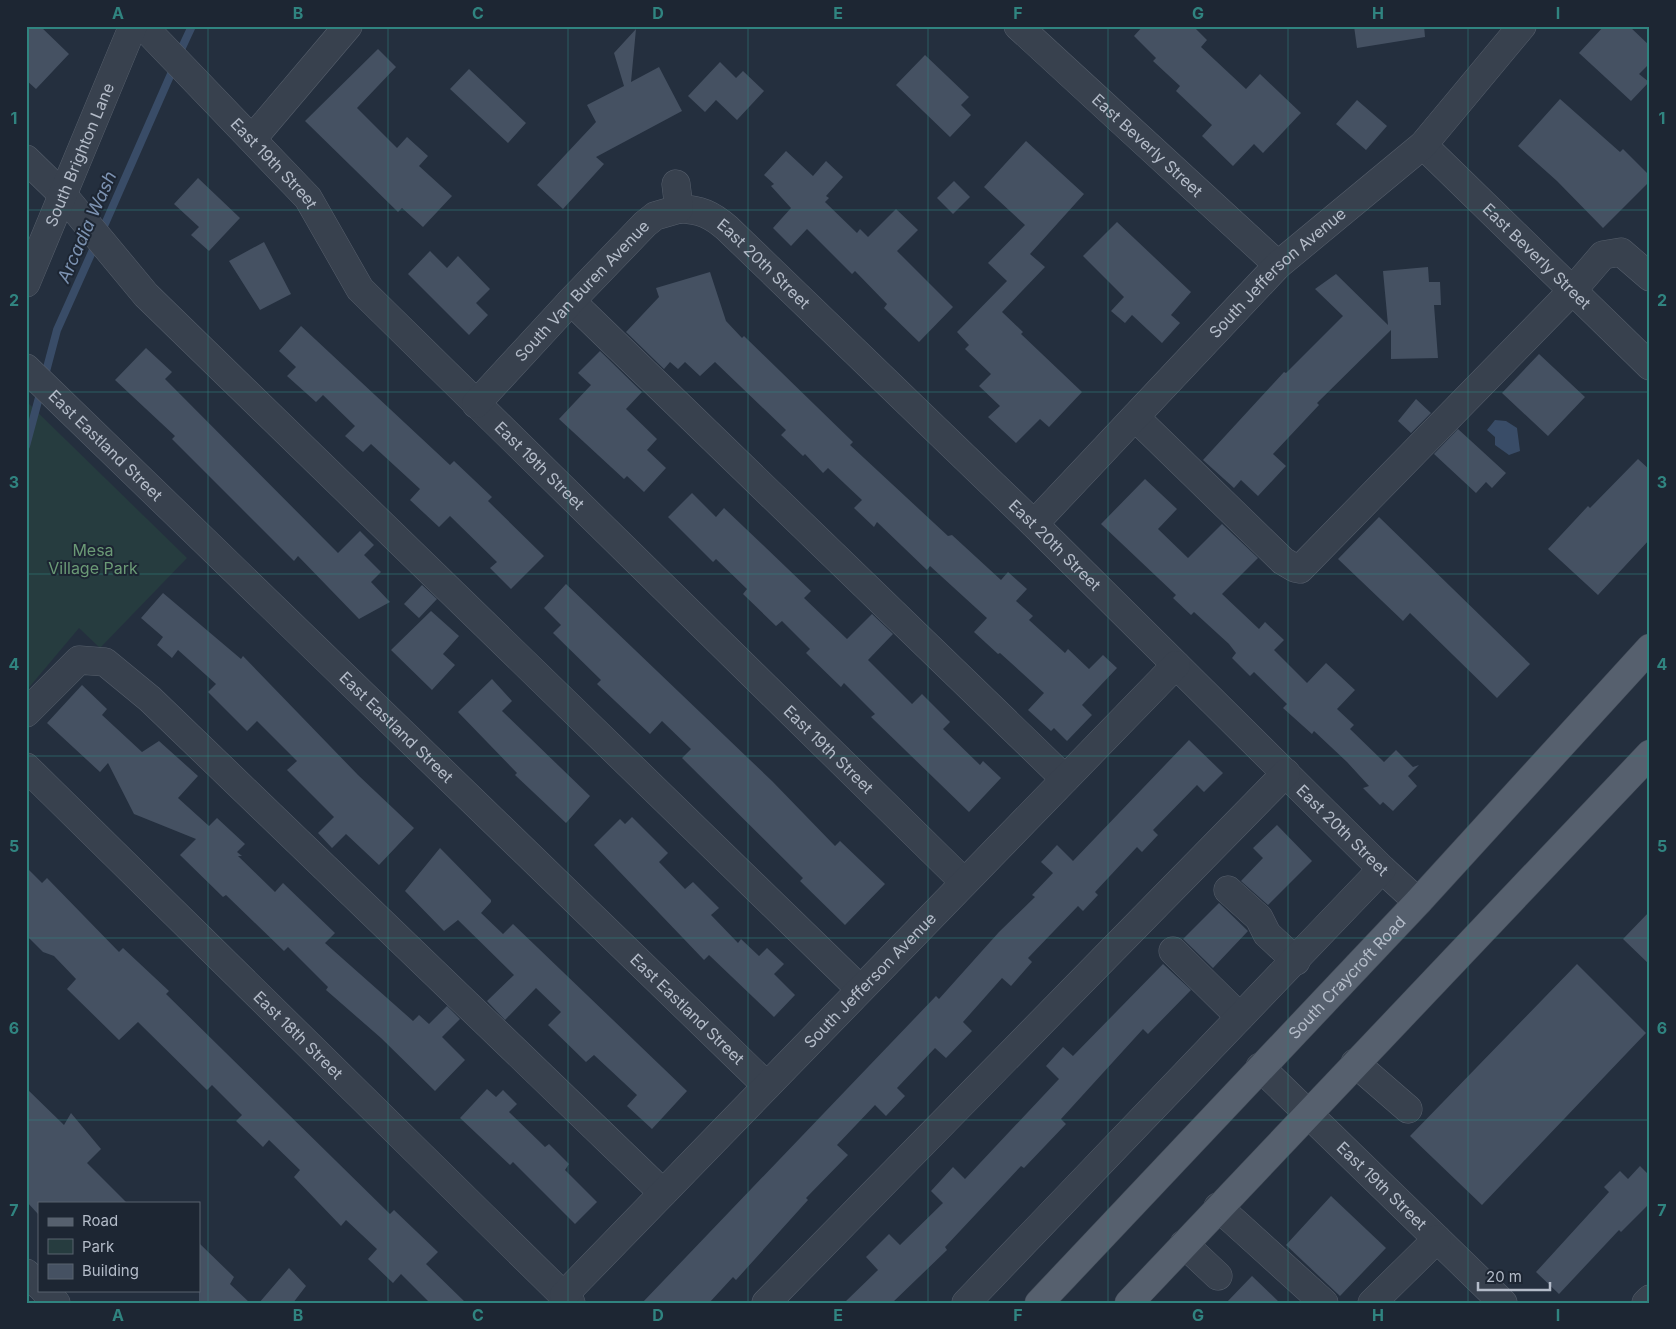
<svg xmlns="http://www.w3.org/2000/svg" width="1676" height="1329" viewBox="0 0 1676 1329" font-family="Inter,sans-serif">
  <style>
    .green { fill: #263c3f }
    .water { fill: #394c67 }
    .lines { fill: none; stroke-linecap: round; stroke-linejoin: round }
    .stream { stroke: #394c67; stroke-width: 8 }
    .building { fill: #455162 }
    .minor-casing { stroke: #565f6c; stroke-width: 29 }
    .major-casing { stroke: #414a57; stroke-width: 29 }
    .minor { stroke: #38414e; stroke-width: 28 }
    .major { stroke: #56606e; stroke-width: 28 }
    .grid { fill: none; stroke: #308480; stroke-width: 1; stroke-opacity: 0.55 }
    .labels { text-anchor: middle; stroke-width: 4; stroke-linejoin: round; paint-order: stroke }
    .street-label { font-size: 16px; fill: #b4bcc9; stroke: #1d2633 }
    .park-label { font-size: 16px; fill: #6b9a76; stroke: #1d2633 }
    .water-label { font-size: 18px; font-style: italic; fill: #7c92b1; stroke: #1d2633 }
    .neatline { fill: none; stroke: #308480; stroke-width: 2 }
    .grid-label { font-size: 16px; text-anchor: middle; font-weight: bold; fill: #308480 }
  </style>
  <rect width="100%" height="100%" fill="#242f3e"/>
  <path class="green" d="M26,401l161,157 -87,90 -21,-20 -53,63z"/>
  <path class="water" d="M1495,420l11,1 11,7 3,23 -11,4 -14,-10v-8l-8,-7z"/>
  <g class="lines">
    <path class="stream" d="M178,56l14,-30
      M101,233l73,-166
      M44,379l13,-49 39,-87
      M26,446l15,-56"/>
  </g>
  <path class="building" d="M26,26h14l29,28 -33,35 -10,-9z
    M1143,26h50l14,14 -6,7 45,42 14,-15 41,39 -38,40 -9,-9 -21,22 -31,-30 10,-11 -36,-34 4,-5 -27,-25 3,-3 -22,-22z
    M1354,26h70l1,11 -68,11z
    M1604,26h25l21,20v17l-11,11 10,8 -18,19 -52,-48z
    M636,29l-5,53 28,-15 23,44 -86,46 8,7 -41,45 -26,-24 59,-63 -9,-17 37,-19 -10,-33z
    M378,49l18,18 -39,41 40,40 10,-11 21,19 -9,10 33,30 -29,31 -21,-19 -4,4 -93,-91z
    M925,55l44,42 -8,8 10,10 -21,22 -54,-52z
    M720,62l16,16 7,-7 21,20 -27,29 -21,-20 -11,12 -17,-16z
    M469,69l57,54 -18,20 -58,-54z
    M1560,99l60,53 3,-3 27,27v5l-47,47 -46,-47 -39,-35z
    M1357,100l30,26 -21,24 -30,-26z
    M1026,141l58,53 -54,60 15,13 -43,45 21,20 -2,2 61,58 -33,35 -9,-8 -24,24 -28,-26 12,-11 -21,-20 12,-12 -26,-25 4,-4 -12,-13 50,-51 -19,-18 37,-38 -41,-38z
    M786,151l27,25 13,-15 17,16 -17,19 3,2 -4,4 32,31 3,-4 8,8 28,-28 22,21 -21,21 56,56 -34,35 -35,-34 3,-4 -32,-33 -3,3 -45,-45 -16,17 -18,-18 18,-20 -20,-22 3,-2 -10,-9z
    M198,178l42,40 -31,33 -18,-16 8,-8 -25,-23z
    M954,181l16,16 -17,17 -16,-16z
    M1117,222l74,70 -20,23 9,8 -18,20 -30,-28 -7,8 -14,-12 13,-14 -41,-41z
    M264,242l27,52 -31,16 -31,-49z
    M430,251l17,17 11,-12 32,33 -14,14 12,12 -19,20 -61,-61z
    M1428,267l1,15h11l1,23h-7l4,53 -47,1v-29l-74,73 2,2 -46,49 13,12 -28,30 -17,-16 -7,8 -31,-28 81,-88 2,1 57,-57 -28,-27 21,-15 52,51 -5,-54z
    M710,272l16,49 16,17 2,-2 109,106 -3,3 98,91 4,-1 49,45 7,-8 19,17 -11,12 17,15 -4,4 36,33 3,-4 21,20 14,-14 14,13 -35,37 10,10 -25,26 -13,-13 -3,3 -23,-21 16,-17 -44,-40 -2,1 -24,-22 13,-14 -57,-52 -3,4 -50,-48 -3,5 -20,-19 8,-8 -34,-32 -5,5 -18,-19 -2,2 -22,-21 5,-5 -71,-68 -15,14 -15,-14 -7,7 -8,-7 -6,7 -38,-37 33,-35 -3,-9z
    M301,326l149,139 4,-4 38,36 -4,4 56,55 -33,33 -21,-21 7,-6 -47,-46 -11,11 -29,-27 10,-11 -49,-45 -8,8 -18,-16 10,-10 -32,-31 -7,7 -29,-26 9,-9 -17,-16z
    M146,348l26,24 -7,7 173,174 22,-22 14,14 -10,10 17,17 -10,10 19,20 -31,17 -61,-63 -4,5 -122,-122 3,-3 -60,-56z
    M600,351l42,41 -16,17 31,30 -10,11 19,18 -22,24 -17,-16 -3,3 -65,-60 32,-34 -13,-12z
    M1539,354l46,43 -37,39 -46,-43z
    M1416,399l15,14 -20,20 -13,-12z
    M1458,429l48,44 -14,15 -6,-6 -10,11 -42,-39z
    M1638,459l12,11v69l-52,56 -50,-46 40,-43 2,2z
    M1145,479l32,30 -19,20 30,29 34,-34 36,34 -36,36 37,35 6,-7 19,18 -10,10 33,33 19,-20 29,27 -18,19 17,16 -4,4 34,33 12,-12 17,17 6,-2 -11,11 9,10 -24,25 -10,-9 -3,3 -17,-17 6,-2 -22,-24 -33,-31 -2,3 -29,-26 4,-4 -33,-32 -4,4 -18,-18 4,-5 -7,-9 -35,-32 -3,3 -18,-17 3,-3 -75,-71z
    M692,493l24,24 8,-9 40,38 47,45 -7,7 43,41 25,-25 21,20 -25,26 44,44 10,-10 28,28 -7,7 37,36 3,-4 18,17 -32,34 -98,-95 4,-3 -31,-31 -3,4 -35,-34 4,-4 -28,-28 -6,5 -33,-32 4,-5 -31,-30 -3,3 -45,-45z
    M1379,517l151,147 -33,34 -87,-85 -7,8 -65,-62z
    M566,584l206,197 63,65 5,-5 45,43 -40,41 -45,-44 3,-3 -121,-120 9,-9 -29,-28 -12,13 -53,-50 4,-4 -48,-47 8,-8 -17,-17z
    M422,585l15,14 -18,19 -15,-14z
    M163,593l78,66 2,-3 115,119 56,53 -35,37 -33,-31 -14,14 -14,-15 16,-16 -47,-47 10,-9 -40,-40 -10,10 -39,-39 8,-8 -38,-34 -6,8 -15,-13 6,-8 -22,-19z
    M431,611l28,25 -16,18 12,11 -23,25 -41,-40z
    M492,679l20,22 -10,10 88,85 -24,27 -51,-48 2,-2 -59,-61z
    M82,685l25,24 -5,6 40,37 17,-11 39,35 -20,22 31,28 8,-8 28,26 -8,8 5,4h-4l37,36 8,-9 52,50 -10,10 88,78 6,-6 10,9 18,-18 13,13 -18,18 23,23 -30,31 -54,-53 -55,-48 2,-3 -40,-40 -4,4 -58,-56 -3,2 -43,-42 16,-16 -62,-25 -26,-51 -8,9 -53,-49z
    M1189,740l34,33 -19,19 -7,-7 -44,45 5,5 -16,17 -5,-5 -42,45 3,3 -15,16 -5,-5 -50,52 4,4 -21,24 -9,-8 -39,44 9,9 -26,27 -11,-10 -38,40 8,8 -19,20 -11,-11 -38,40 11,10 -42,43 2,2 -72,80 -3,-3 -24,26h-67l294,-307 3,3 60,-67 36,-35 -3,-2 21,-22 -12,-11 16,-17 16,16z
    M632,817l36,36 -9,9 26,27 8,-7 26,26 -8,7 27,28 3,-4 18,17 8,-8 17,16 -10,10 21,21 -21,22 -65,-62 -5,5 -110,-115 26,-26 5,5z
    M1277,825l35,36 -44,44 -27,-24 22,-23 -10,-10z
    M440,848l51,52v2l-10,11 22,21 10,-10 174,167 -35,38 -25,-23 10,-11 -43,-40 -8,7 -38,-37 13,-13 -25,-24 -31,32 -18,-19 27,-26 -56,-55 -14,11 -39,-40z
    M26,867l16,16 5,-5 72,74 4,-4 46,43 -3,3 224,220 4,-4 44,42 -12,12 40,39h-36l-29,-29 -8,9 -25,-24 9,-10 -31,-29 -5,6 -47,-49 6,-7 -31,-30 -6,7 -27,-26 6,-6 -30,-30 -5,5 -69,-68 -19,18 -52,-51 9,-10 -22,-23 -11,-4 -17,-17z
    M1219,903l29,28 -35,37 -30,-29z
    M1650,911v54l-27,-26z
    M1163,964l28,26 -43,44 -5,-5 -82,90 5,5 -42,44 -3,-2 -76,81 2,3 -55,53h-48l34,-33 -12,-13 23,-23 11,11 43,-42 -12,-12 22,-24 12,12 94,-100 -13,-13 17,-19 10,9z
    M1577,964l69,69 -164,172 -72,-69z
    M26,1088l38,37 7,-12 30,36 -14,14 40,40h-88l-1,11 -12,-13z
    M487,1089l9,8 7,-7 14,14 -8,8 36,35 4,-3 20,20 -4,6 32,32 -22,22 -62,-62 -3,3 -50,-47z
    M1640,1166l10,10v27l-29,29 -2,-2 -60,64 -23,-22 73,-80 -5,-5 16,-16 8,8z
    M1331,1196l55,52 -46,48 -54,-51z
    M199,1243l35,34 -4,7 20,19h-51z
    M289,1268l17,18 -13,17h-34z
    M1252,1276l28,27h-54z"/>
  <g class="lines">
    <defs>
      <g id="minor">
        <path id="s1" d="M143,26l165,172 52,91 604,593"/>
        <path id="s2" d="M1018,26l260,239"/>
        <path d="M253,138l95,-112"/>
        <path id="s3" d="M1423,145l227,221"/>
        <path d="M26,159l37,36 83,100 714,694"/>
        <path id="s4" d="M679,209c21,0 33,6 48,19l307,296 348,345 36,33"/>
        <path id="s5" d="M26,283l107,-257"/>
        <path d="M571,301l494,478"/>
        <path id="s6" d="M26,368l741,718"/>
        <path id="s7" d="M476,404l95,-103 74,-77 10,-8 24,-7 -3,-25"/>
        <path d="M1135,417l148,144 12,7 5,1 272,-278 31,-36 18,-3 29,25"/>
        <path id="s8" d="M1034,524l244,-259 145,-120 99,-119"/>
        <path d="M26,713l53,-53 26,2 45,37 513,494"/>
        <path id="s9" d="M26,767l545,536"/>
        <path d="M1228,890l31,28 8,16 29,27"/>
        <path d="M1173,951l67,66"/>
        <path d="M1355,1063l53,46"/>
        <path id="s10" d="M1260,1067l243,236"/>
        <path d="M1218,1207l106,96"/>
        <path d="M1184,1244l34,32"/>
        <path d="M26,1273l13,12"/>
        <path d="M44,1290l12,13"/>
        <path id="s11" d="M564,1295l612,-630"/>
        <path d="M766,1303l520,-530"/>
        <path d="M966,1303l416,-434"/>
        <path d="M1372,1303l65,-64"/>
        <path d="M1646,1303l4,-4"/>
      </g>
      <g id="major">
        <path id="s12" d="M1039,1303l379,-401 232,-254"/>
        <path d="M1129,1303l521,-549"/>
      </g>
    </defs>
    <use href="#minor" class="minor-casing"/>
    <use href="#major" class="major-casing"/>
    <use href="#minor" class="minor"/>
    <use href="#major" class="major"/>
  </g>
  <path class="grid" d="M208,26v1277M388,26v1277M568,26v1277M748,26v1277M928,26v1277M1108,26v1277M1288,26v1277M1468,26v1277M26,210h1624M26,392h1624M26,574h1624M26,756h1624M26,938h1624M26,1120h1624"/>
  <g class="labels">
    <g class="street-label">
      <text dy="6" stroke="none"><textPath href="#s2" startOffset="176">East Beverly Street</textPath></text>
      <text dy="6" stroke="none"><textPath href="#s5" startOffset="139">South Brighton Lane</textPath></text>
      <text dy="6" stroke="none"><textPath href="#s1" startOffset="190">East 19th Street</textPath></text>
      <text dy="6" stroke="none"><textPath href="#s3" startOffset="159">East Beverly Street</textPath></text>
      <text dy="6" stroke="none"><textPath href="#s4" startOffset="104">East 20th Street</textPath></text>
      <text dy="6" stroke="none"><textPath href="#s8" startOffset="350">South Jefferson Avenue</textPath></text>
      <text dy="6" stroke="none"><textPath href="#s7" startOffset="155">South Van Buren Avenue</textPath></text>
      <text dy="6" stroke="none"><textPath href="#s6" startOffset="111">East Eastland Street</textPath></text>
      <text dy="6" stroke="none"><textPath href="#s1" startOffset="595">East 19th Street</textPath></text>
      <text dy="6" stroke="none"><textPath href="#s4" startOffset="509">East 20th Street</textPath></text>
      <text dy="6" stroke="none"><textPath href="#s6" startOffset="516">East Eastland Street</textPath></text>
      <text dy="6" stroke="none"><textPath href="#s1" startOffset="1000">East 19th Street</textPath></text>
      <text dy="6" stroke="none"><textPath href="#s4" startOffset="914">East 20th Street</textPath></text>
      <text dy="6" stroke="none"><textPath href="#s12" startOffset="448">South Craycroft Road</textPath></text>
      <text dy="6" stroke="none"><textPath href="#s11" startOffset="439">South Jefferson Avenue</textPath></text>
      <text dy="6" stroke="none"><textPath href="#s6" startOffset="921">East Eastland Street</textPath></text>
      <text dy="6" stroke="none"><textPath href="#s9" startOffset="382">East 18th Street</textPath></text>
      <text dy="6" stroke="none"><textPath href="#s10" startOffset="170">East 19th Street</textPath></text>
    </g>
    <g class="park-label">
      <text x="93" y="556">Mesa<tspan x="93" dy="18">Village Park</tspan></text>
    </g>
    <g class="water-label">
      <text transform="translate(87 227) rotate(-66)" y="6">Arcadia Wash</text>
    </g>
  </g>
  <rect width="1676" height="1329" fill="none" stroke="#1d2633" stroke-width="55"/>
  <rect x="38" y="1202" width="162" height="90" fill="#1d2633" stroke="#59626f"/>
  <rect x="48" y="1218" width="25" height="8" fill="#56606e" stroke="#59626f"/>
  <text x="82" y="1226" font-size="15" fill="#b4bcc9">Road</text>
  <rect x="48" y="1239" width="25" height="15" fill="#263c3f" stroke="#59626f"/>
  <text x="82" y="1252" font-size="15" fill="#b4bcc9">Park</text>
  <rect x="48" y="1264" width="25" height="15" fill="#455162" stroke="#59626f"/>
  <text x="82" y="1276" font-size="15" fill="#b4bcc9">Building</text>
  <path d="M1478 1282v8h72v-8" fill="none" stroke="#b4bcc9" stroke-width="2.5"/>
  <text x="1486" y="1282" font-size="15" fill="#b4bcc9" stroke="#1d2633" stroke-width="4" paint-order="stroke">20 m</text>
  <rect x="28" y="28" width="1620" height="1274" class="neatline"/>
  <g class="grid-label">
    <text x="118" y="19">A</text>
    <text x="298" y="19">B</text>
    <text x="478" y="19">C</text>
    <text x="658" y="19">D</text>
    <text x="838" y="19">E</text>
    <text x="1018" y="19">F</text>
    <text x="1198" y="19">G</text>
    <text x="1378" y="19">H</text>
    <text x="1558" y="19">I</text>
    <text x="14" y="124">1</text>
    <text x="1662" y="124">1</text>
    <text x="14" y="306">2</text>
    <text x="1662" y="306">2</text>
    <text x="14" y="488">3</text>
    <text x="1662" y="488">3</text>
    <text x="14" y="670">4</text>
    <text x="1662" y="670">4</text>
    <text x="14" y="852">5</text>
    <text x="1662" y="852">5</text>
    <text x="14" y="1034">6</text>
    <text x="1662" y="1034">6</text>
    <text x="14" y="1216">7</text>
    <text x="1662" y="1216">7</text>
    <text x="118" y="1321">A</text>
    <text x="298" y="1321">B</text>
    <text x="478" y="1321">C</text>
    <text x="658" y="1321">D</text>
    <text x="838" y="1321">E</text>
    <text x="1018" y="1321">F</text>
    <text x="1198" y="1321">G</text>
    <text x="1378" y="1321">H</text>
    <text x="1558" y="1321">I</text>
  </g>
</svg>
